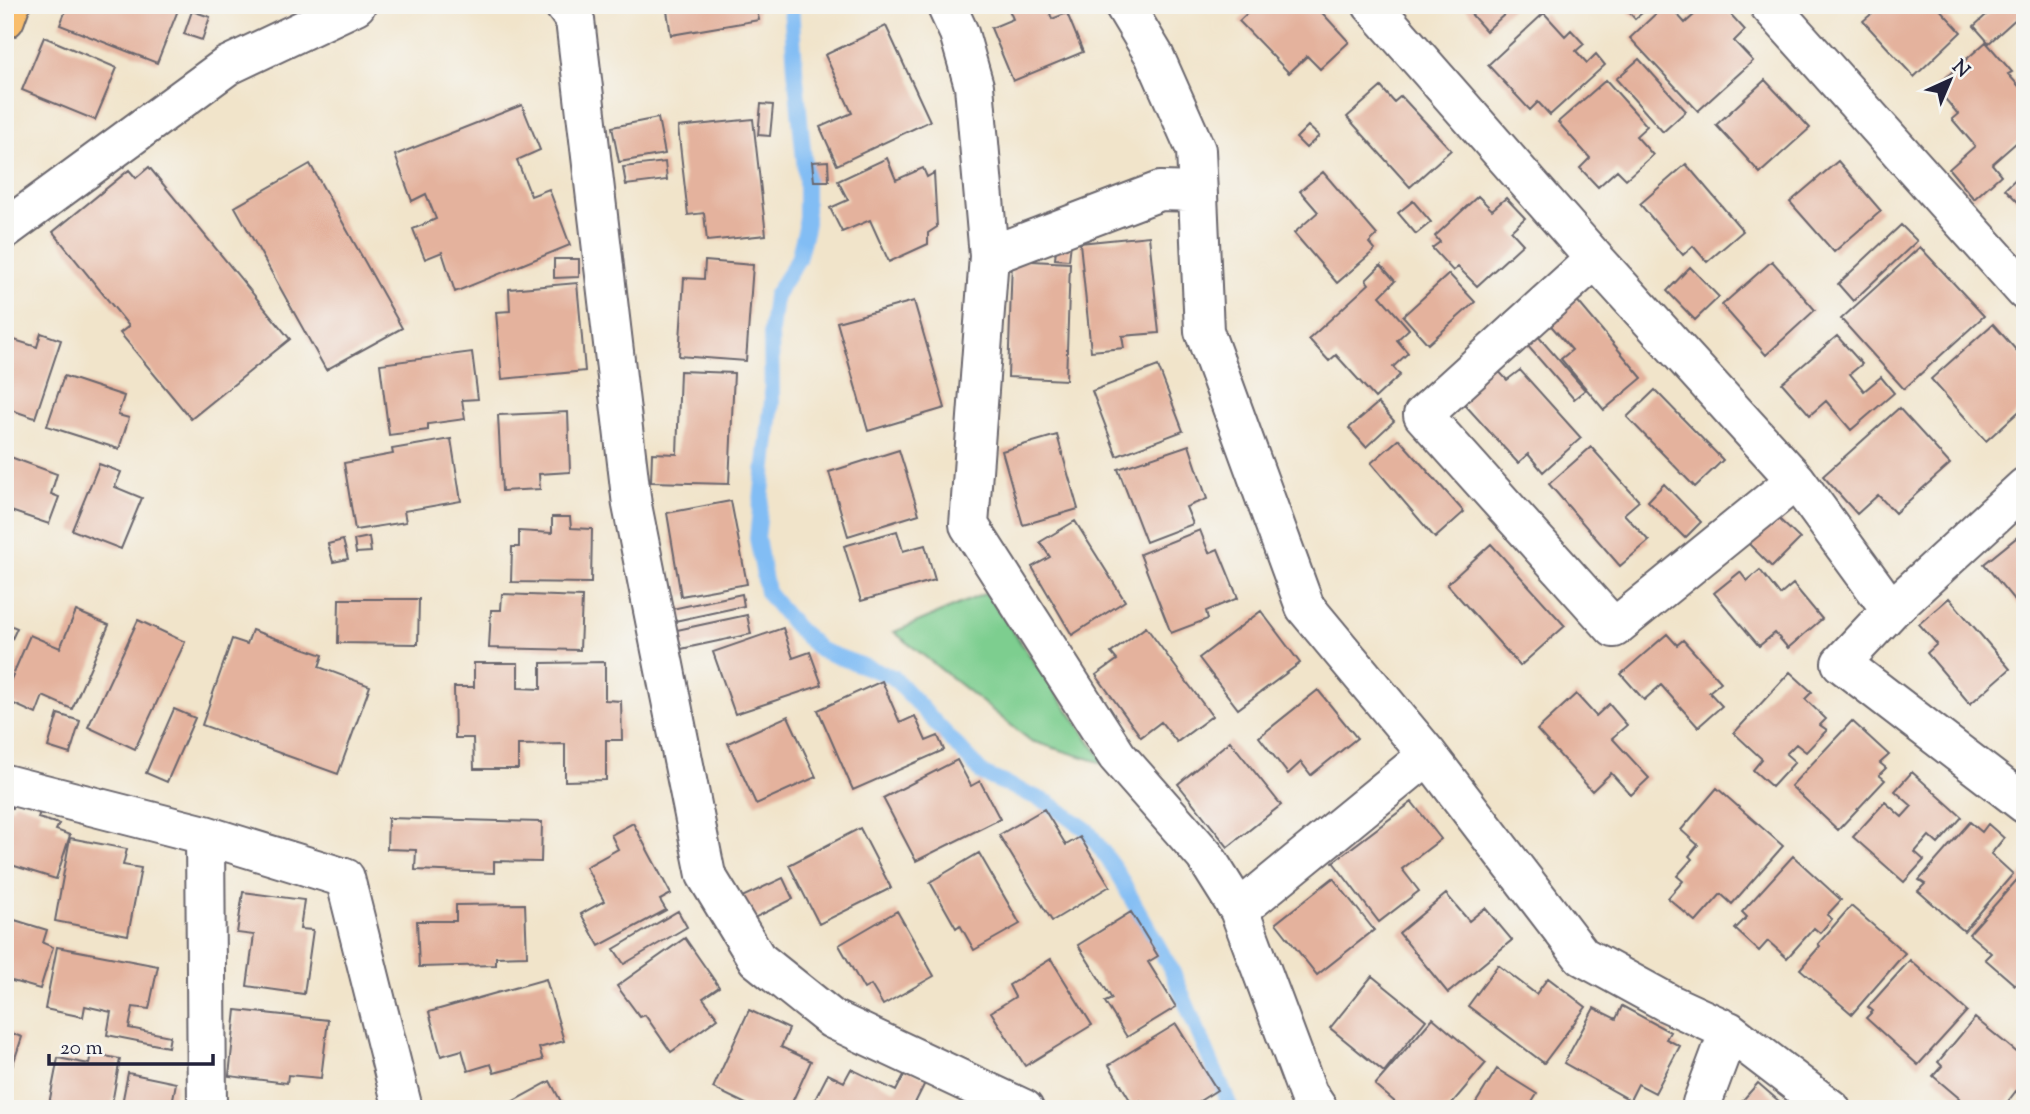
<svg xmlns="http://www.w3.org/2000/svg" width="2030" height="1114" viewBox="0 0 2030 1114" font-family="'Sorts Mill Goudy',serif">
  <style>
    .green { fill: #7dce8f; stroke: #507865; stroke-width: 2 }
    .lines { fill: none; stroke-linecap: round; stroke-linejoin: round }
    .stream { stroke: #82bdf4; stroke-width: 16 }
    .building { fill: #e4b29d }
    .minor-casing { stroke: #6a666d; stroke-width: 42 }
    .primary-casing { stroke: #6a666d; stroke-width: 42 }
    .minor { stroke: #fff; stroke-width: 38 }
    .primary { stroke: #f9be6d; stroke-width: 38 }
  </style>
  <rect width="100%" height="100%" fill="#f6f6f2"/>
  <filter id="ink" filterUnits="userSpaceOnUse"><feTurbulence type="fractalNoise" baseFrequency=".0143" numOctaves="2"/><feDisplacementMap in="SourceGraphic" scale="14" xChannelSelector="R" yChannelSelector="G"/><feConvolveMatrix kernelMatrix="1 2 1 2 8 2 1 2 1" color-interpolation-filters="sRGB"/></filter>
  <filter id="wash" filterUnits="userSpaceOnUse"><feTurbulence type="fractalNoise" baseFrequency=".00686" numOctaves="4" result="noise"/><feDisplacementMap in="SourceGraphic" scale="28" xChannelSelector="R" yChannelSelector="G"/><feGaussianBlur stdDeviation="1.57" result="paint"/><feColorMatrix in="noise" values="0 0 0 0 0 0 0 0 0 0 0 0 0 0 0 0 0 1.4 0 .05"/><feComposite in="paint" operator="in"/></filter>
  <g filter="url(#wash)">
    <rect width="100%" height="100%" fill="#f1e4ca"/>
    <path class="green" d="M986,593l120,171 -75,-23 -137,-109z"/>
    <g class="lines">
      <path class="stream" d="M791,5l4,64 11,111v48l-8,31 -23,37 -4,35 1,70 -15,137 10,54 26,32 27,26 73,27 90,97 66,29 38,27 28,39 58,104 58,136"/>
    </g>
    <g id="blocks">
      <path class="building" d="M68,5h112l-23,58 -97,-38z
        M666,5h90l3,15 -88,15z
        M1007,5h40l5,14 15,-6 16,39 -70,29 -22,-53 22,-9z
        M1256,5h59l34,37 -29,27 -13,-13 -18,17 -50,-52z
        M1463,5h52l-29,26z
        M1623,5h28l-16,14z
        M1665,5h4l16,18 20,-18 9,9 9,-8 22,24 -11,11 19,20 -55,50 -68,-73z
        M1882,5h54l25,27 -47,45 -51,-56z
        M1997,5h28v20l-7,-8 -29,26 -15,-17z
        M192,11l18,6 -8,23 -18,-6z
        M1544,13l21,23 6,-6 13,14 -8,7 11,12 9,-9 9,11 -55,50 -12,-13 -8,8 -42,-45z
        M886,26l44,95 -93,44 -17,-38 32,-14 -27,-58z
        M44,37l73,31 -22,52 -73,-30z
        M1986,42l26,30 -4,2 17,19v42l-33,29 9,11 -27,24 -25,-30 26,-23 -23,-27 6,-5 -23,-27z
        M1639,59l47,52 -23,21 -47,-53z
        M1606,80l41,46 -11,10 17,19 -27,24 -9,-9 -19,17 -18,-19 10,-10 -32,-36z
        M1765,80l45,48 -50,45 -44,-48z
        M1381,87l13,15 7,-6 50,54 -41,37 -63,-70z
        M761,104l12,1 -3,31 -12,-1z
        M522,105l18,45 -23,10 14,36 18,-7 21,56 -115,47 -13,-40 -17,7 -12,-30 23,-10 -10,-25 -14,7 -17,-46z
        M658,118l7,36 -46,8 -7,-35z
        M753,119l13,116 -59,6 -3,-28 -16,2 -10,-88z
        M1308,126l11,10 -13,12 -10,-10z
        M887,158l9,22 27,-12 4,9 7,-4 3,54 -9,6v11l-39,18 -19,-42 -28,12 -12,-24 18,-8 -10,-19z
        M828,161l1,20h-15l-2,-19z
        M1838,161l43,50 -47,41 -44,-50z
        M665,162l2,18 -41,5 -3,-18z
        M310,164l92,164 -76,42 -91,-163z
        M1686,164l57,67 -36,31 -14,-16 -10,9 -43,-51z
        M149,167l141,172 -99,80 -71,-86 9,-7 -76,-94 76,-62 7,8z
        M2025,170v39l-20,-20z
        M1323,172l54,63 -8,8 6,7 -38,33 -43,-50 24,-21 -18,-21z
        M1478,196l14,14 14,-12 19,20 -14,13 12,13 -46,42 -19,-19 -5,4 -21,-23 8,-6 -5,-6z
        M1413,201l18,21 -15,12 -18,-21z
        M1901,225l16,16 -64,60 -15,-17z
        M1149,236l10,97 -37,3 2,12 -33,3 -11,-108z
        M1057,241l14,2 -2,17 -14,-1z
        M1920,247l64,69 -80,73 -63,-70z
        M554,259h25v18l-25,1z
        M1012,260l58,3 -4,117 -58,-3z
        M705,261l48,4 -7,96 -67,-5 5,-78 20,1z
        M1772,261l43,49 -49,45 -44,-50z
        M1381,265l14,16 -15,15 29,33 -12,11 11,13 -15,14 7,8 -25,23 -39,-43 -7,6 -20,-22 60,-55 -3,-4z
        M1690,267l29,30 -24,23 -28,-29z
        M1449,274l26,28 -47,42 -25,-28z
        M577,283l8,88 -83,8 -6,-67 14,-1 -1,-22z
        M1575,298l67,80 -38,32 -43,-51 11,-9 -25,-29z
        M914,301l31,107 -77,23 -31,-109z
        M1993,324l32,36v46l-39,35 -55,-62z
        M1530,327l55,63 -11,9 -54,-62z
        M41,333l20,7 -26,78 -30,-10v-71l32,10z
        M1837,336l25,28 -12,10 14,17 17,-14 13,16 -43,37 -25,-29 -16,14 -28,-32z
        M472,352l6,47 -16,1 3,19 -37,5v6l-39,5 -9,-71z
        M1491,363l16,17 13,-10 61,68 -38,34 -15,-18 -10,9 -62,-68z
        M1158,366l25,65 -66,25 -25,-65z
        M680,371l54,2 -5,111 -78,-2 1,-29 25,1z
        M64,376l60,20 -6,19 11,3 -10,31 -72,-23z
        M1655,390l68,70 -28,27 -68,-70z
        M1378,403l16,18 -28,26 -17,-19z
        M1899,408l51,56 -55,49 -17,-18 -21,19 -34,-38z
        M568,412l2,60 -31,2 1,15 -38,2 -4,-76z
        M1057,435l21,74 -55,16 -21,-74z
        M451,439l10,62 -57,10 2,11 -51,8 -11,-67 49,-9 -1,-5z
        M1399,439l65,73 -29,26 -64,-75z
        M1189,445l18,54 -21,8 7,17 -47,18 -28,-73z
        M1591,447l48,54 -15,13 25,27 -29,25 -71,-82z
        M899,450l20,64 -71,22 -19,-64z
        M5,455l52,19 -6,20 8,3 -10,27 -44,-15z
        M99,464l22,8 -6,15 27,11 -21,51 -49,-19z
        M1664,484l37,38 -16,16 -37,-37z
        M731,501l16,83 -66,12 -14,-83z
        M552,517h18l1,11 21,1 -1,54 -80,-1 1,-35h7v-16l33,2z
        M1777,517l23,22 -28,28 -23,-23z
        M1075,521l50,80 -53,34 -40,-68 18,-10 -10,-15z
        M1200,530l9,23 9,-4 20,49 -32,13 2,8 -37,14 -31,-79z
        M897,531l6,20 22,-6 10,35 -74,21 -17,-55z
        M2021,534l4,5v74l-41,-49z
        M369,537l2,15 -15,1 -2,-13z
        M343,540l5,19 -15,3 -5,-18z
        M1491,544l74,82 -45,40 -73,-82z
        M1760,570l20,25 13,-11 29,35 -34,29 -13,-15 -16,13 -45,-53 26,-21 7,9z
        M502,594l80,3 -2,53 -91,-2 2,-38h10z
        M742,594l2,12 -69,15 -3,-12z
        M1949,598l61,71 -40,35 -43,-51 10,-9 -18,-20z
        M339,599h80l-1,45 -80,-1z
        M76,611l33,14 -37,84 -29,-13 -7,18 -31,-14v-7l25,-58 30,13z
        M1261,611l39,52 -62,46 -39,-51z
        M747,615l4,19 -70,15 -4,-19z
        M138,620l47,22 -50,107 -47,-22z
        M5,623l12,5 -12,26z
        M1146,627l66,89 -35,26 -16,-20 -20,15 -45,-62 21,-15 -6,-7z
        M783,628l10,30 17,-6 12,33 -87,29 -22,-62z
        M252,630l71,25 -4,12 51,19 -32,88 -136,-49 30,-86 15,5z
        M1667,634l10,11 6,-5 38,42 -12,10 13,14 -24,21 -37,-42 -17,15 -23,-26z
        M605,662v38l16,1 1,39h-16v40l-41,1v-37l-47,1v24h-44l-1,-31h-18l-1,-51h20v-24h44v25l23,1v-26z
        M1790,672l22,20 -7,7 21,20 -6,6 7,5 -21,22 -10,-8 -10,10 9,8 -23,25 -19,-17 9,-11 -28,-26z
        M882,681l18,42 15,-7 11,25 12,-5 6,14 -91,40 -35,-80z
        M1318,690l39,48 -46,37 -10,-13 -13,12 -29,-37z
        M1576,694l20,22 13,-12 18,21 -15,13 37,40 -18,17 -20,-22 -19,18 -55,-61z
        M174,709l21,9 -28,64 -21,-9z
        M58,714l22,7 -10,33 -22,-7z
        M788,716l28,61 -60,27 -28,-61z
        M1852,721l37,34 -9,8 6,5 -7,7 6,5 -47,50 -47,-44z
        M1230,741l51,64 -53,42 -50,-63z
        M957,760l14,26 9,-5 20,38 -84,42 -33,-63z
        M1912,772l50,45 -24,27 -9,-8 -14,16 9,8 -20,22 -51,-45 32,-35 17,15 10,-11 -17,-15z
        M1717,788l66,58 -51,58 -11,-10 -25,28 -28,-24 15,-17 -6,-5 15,-17 -3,-3 9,-11 -17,-15z
        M15,802l25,9 -2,7 21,6 -3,6 14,5 -14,44 -51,-16v-57l7,2z
        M1412,802l29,37 -39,30 17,22 -40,31 -46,-60z
        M1044,809l22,36 14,-8 30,49 -58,35 -53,-86z
        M388,818l154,4 -1,40 -47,-1v12l-79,-3 1,-20 -29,-1z
        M1970,822l12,10 6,-8 16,14 -13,16 22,20 -49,57 -46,-40 7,-7 -6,-4z
        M633,823l38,71 -11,6 6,10 -67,36 -18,-32 23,-13 -18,-34 32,-18 -7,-14z
        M860,828l31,60 -72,36 -30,-59z
        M70,838l57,11 -4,16 18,3 -13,67 -73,-14z
        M979,853l41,71 -46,26 -14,-25 -4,3 -26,-46z
        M1793,856l48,44 -14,15 5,4 -12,14 -6,-5 -27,30 -19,-17 -9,10 -24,-22 12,-12 -5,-5z
        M2023,873l2,2v98l-10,12 -30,-26 6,-6 -22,-19z
        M783,878l10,21 -41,20 -10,-22z
        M1333,878l41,52 -57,45 -41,-52z
        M243,892l61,8 -4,29 13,1 -9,64 -57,-8 7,-51 -17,-2z
        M1446,894l23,27 16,-13 27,32 -64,53 -49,-60z
        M525,904l2,52 -31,1v8l-77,2 -2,-46h39v-16z
        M1851,906l54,47 -53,61 -52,-45 20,-23 -2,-2z
        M678,911l9,16 -63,37 -10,-15z
        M897,911l37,65 -51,29 -12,-20 -7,4 -25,-44z
        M1131,912l27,44 -10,6 28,45 -49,30 -22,-35 7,-3 -34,-54z
        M5,917l42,13 -4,13 10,4 -13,42 -35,-10z
        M685,938l34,49 -16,11 15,20 -47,34 -26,-37 -5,2 -23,-31z
        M57,947l101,19 -9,43 -16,-2 -4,21 41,8 -2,11 -61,-12 4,-23 -26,-6 -2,11 -38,-8z
        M1051,959l41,66 -67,41 -34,-54 24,-15 -6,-12z
        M1910,960l57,51 -49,54 -52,-47 7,-7 -5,-4z
        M1498,965l38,29 12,-16 38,29 -42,56 -76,-57z
        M1372,976l54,44 -42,52 -54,-44z
        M546,979l18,62 -25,7 4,12 -49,13 -3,-9 -23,7 -6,-21 -21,6 -12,-44z
        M1622,1006l48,26 -4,7 14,7 -25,47 -17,-9 -8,16 -66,-37 30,-55 22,11z
        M236,1010l92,10 -7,58 -33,-3 -1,8 -58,-7z
        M749,1010l40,19 -8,18 30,14 -22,48 -28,-2 -5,2 -43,-21z
        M1433,1018l53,45 -39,46h-44l-28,-24z
        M1975,1018l50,41v40l-9,-8 -14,18h-41l-6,-5 4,-6 -26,-22 9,-10 -4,-4z
        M1176,1024l41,66 -30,19h-42l-5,-8 -7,4 -24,-40z
        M5,1031l17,6 -16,48 -1,-1z
        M91,1053l29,6 -9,50h-63l10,-51 31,6z
        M851,1069l45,22 11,-22 20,10 -15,30h-102l18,-35 16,8z
        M1497,1069l40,25 -9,15h-56z
        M128,1073l48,10 -5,26h-50z
        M550,1081l15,28h-66z
        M1758,1083l30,26h-53z"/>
    </g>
  </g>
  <g filter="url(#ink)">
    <use href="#blocks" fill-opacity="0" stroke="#6a666d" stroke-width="2"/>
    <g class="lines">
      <defs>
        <path id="minor" d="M564,5l11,15 57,485 74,370 51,84 75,60 192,90
          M946,5l13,28 15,53 15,170 -20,269 148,231 88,100 34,54 69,184 10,15
          M1124,5l30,50 42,95 8,181 101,276 123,148 154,201 86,47 61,28 102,78
          M1372,5l223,254 201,221 95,130 -50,53 184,141
          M1769,5l256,286
          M5,229l222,-163 129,-61
          M989,256l171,-65 37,1
          M1595,259l-172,156 191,213 182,-148
          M1891,610l134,-123
          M5,784l200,51 140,43 58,231
          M205,835l2,274
          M1239,910l189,-155
          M1702,1109v-6l27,-72"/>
        <path id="primary" d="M5,19l5,-14"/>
      </defs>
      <use href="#minor" class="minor-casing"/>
      <use href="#primary" class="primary-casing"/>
      <use href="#minor" class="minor"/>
      <use href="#primary" class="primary"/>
    </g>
  </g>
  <rect width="2030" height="1114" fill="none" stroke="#f6f6f2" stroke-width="28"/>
  <g transform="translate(1950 80) rotate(44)" stroke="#f6f6f2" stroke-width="5" paint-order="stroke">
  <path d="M0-5L12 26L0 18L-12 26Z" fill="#22223b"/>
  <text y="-10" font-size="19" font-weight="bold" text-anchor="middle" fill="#22223b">N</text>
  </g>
  <path d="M49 1054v10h164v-10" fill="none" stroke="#22223b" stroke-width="3.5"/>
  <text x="60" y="1054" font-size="21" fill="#22223b" stroke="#f6f6f2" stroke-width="5" paint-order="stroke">20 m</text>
</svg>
